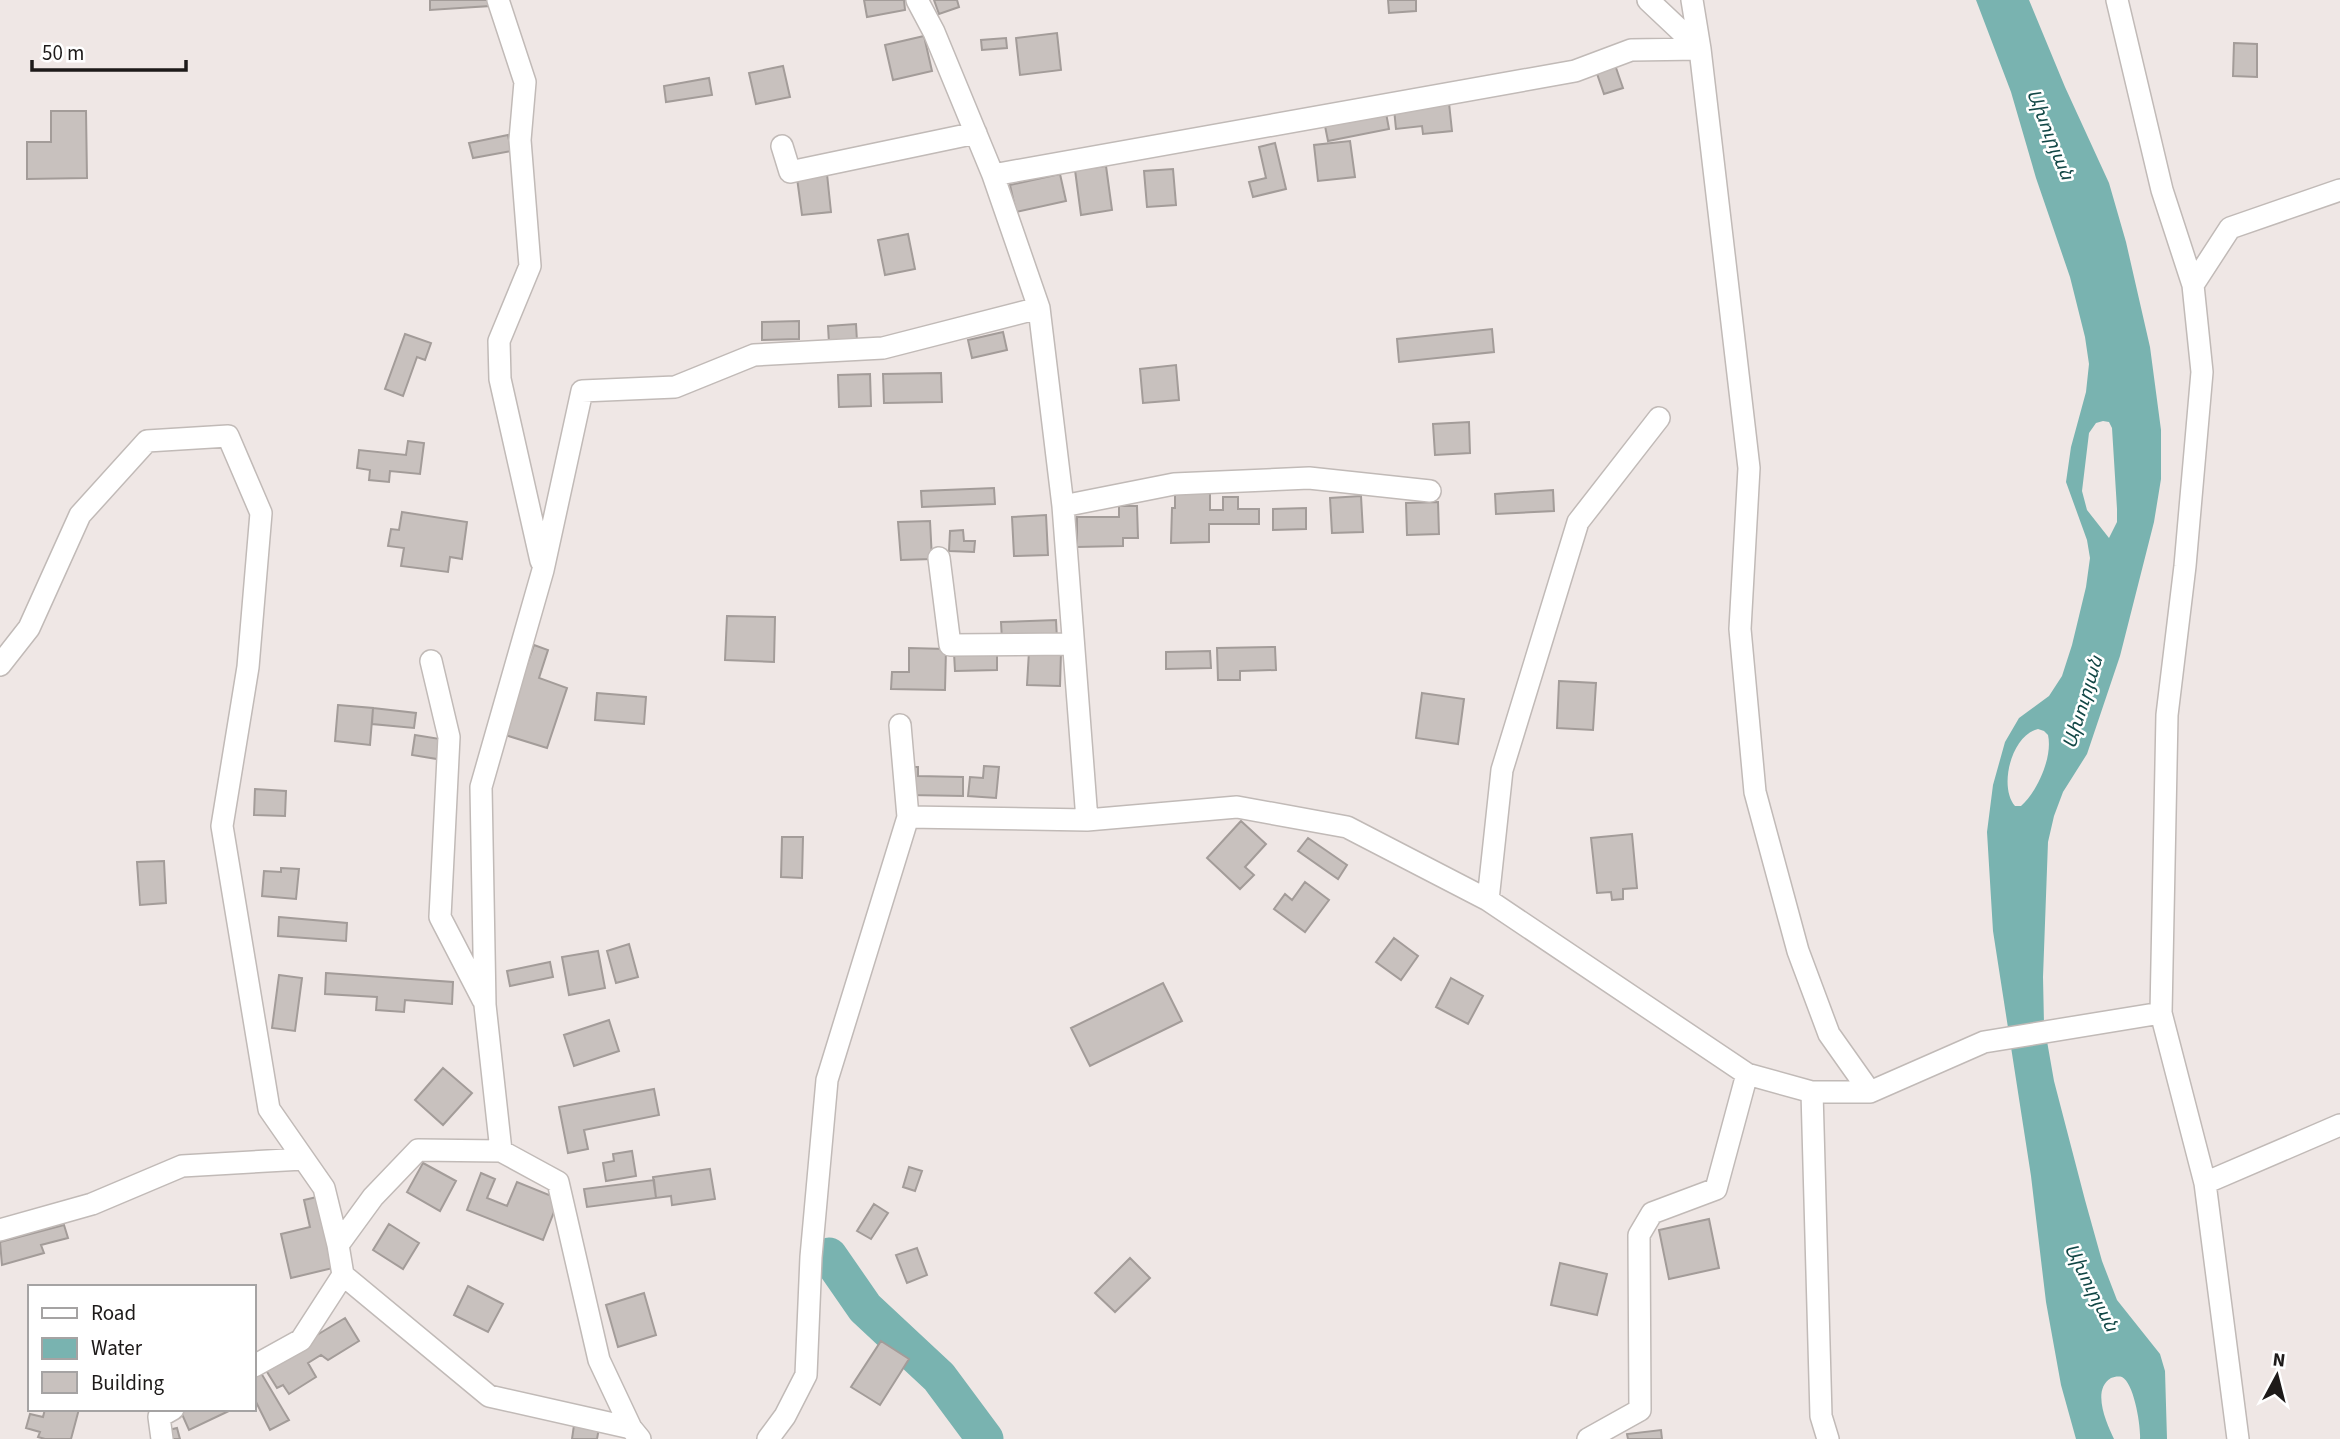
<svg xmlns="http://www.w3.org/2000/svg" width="2340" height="1439" viewBox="0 0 2340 1439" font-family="'Source Sans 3','Noto Sans Armenian',sans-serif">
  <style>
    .water { fill: #79b3b0; fill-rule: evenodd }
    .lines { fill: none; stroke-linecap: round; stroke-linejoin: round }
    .river { stroke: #79b3b0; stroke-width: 37 }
    .building { fill: #c8c1be; stroke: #a39c99; stroke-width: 2 }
    .minor-casing { stroke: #c1bab7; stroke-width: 24 }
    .minor { stroke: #fff; stroke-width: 21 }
    .labels { text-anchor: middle; stroke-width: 5; stroke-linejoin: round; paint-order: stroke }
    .water-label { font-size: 19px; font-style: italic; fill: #124746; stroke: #fff }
  </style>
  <rect width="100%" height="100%" fill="#efe7e5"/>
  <path class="water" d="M1976,0h53l36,87 44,96 17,59 24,105 11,83v49l-7,43 -34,134 -33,98 -24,38 -9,24 -6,26 -5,135 1,47 10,57 31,119 17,61 15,39 43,54 5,17 2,68h-27c1,-13 -6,-56 -18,-62 -4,-1 -8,0 -11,1 -20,12 -4,46 3,61h-38l-15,-54 -15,-83 -15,-126 -38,-245 -6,-99 6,-47 12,-43 14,-24 30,-22 13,-20 10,-31 14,-58 4,-29 -3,-18 -21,-58 5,-35 15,-55 3,-28 -4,-27 -15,-60 -34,-99 -25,-86zM2103,421l6,1 3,6 5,81v13l-8,16 -22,-28 -5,-19 7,-58 7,-10zM2038,729l6,2 4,4c5,22 -11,57 -27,71h-6c-17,-20 -3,-71 23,-77z"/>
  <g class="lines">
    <path class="river" d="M829,1256l36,52 74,69 46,62"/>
  </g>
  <path class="building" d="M430,0h59l1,6 -60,4z
    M864,0h40l1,10 -38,7z
    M934,0h23l2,7 -20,7z
    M1388,0h28v11l-27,2z
    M1057,33l4,37 -41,5 -4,-37z
    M924,36l8,35 -39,9 -8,-35z
    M1006,38l1,10 -25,2 -1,-10z
    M2234,43l23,1v33l-24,-1z
    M1614,62l9,26 -19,6 -9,-26z
    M783,66l7,31 -34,7 -7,-31z
    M709,78l3,17 -46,7 -2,-16z
    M1449,103l3,28 -29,3 -1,-8 -26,3 -2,-20z
    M51,111h35l1,67 -60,1v-37h24z
    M1386,113l3,16 -61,12 -3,-15z
    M508,135l3,16 -38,7 -4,-15z
    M1350,141l5,36 -37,4 -4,-36z
    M1275,143l11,46 -33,8 -4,-15 17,-4 -7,-31z
    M1106,166l6,44 -31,5 -6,-45z
    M1173,169l3,36 -29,2 -3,-36z
    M827,174l4,38 -29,3 -5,-37z
    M1060,174l6,27 -50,11 -6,-27z
    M908,234l7,35 -30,6 -7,-35z
    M799,321v18l-37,1v-18z
    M856,324l1,17 -28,2 -1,-17z
    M1492,329l2,23 -95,10 -2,-23z
    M1003,332l4,18 -35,8 -4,-18z
    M405,334l26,9 -6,17 -8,-3 -14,39 -18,-7z
    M1176,365l3,35 -36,3 -3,-34z
    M941,373l1,29 -58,1 -1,-29z
    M870,374l1,32 -32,1 -1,-32z
    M1469,422l1,31 -35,2 -2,-31z
    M408,441l16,2 -4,31 -30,-3 -1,11 -20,-2 1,-10 -13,-2 2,-18 47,5z
    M994,488l1,16 -73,3 -1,-16z
    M1553,490l1,21 -58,3 -1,-20z
    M1175,493h35v17h13v-13h15v12h21v15h-50v18l-38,1 1,-35h3z
    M1361,496l2,36 -31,1 -2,-35z
    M1438,502l1,32 -32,1 -1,-32z
    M1119,506h18l1,32h-15v8l-46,1v-30h42z
    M1306,508v21l-33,1v-21z
    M402,512l65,10 -5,37 -12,-2 -2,15 -47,-6 3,-18 -16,-2 3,-17 8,1z
    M1046,515l2,40 -34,1 -2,-39z
    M930,521l2,38 -31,1 -3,-38z
    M963,530l1,11h11l-1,11 -25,-1 1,-20z
    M727,616l48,1 -1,45 -49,-2z
    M1056,620l1,19 -55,2 -1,-19z
    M534,645l14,5 -9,28 28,10 -20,60 -45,-14z
    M1275,647l1,23 -36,1v9h-22l-1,-32z
    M909,648l37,1 -1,41 -54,-1 1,-17h17z
    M1029,651l32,1 -1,34 -33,-1z
    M1210,651l1,17 -45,1v-17z
    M997,652v18l-42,1 -1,-18z
    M1559,681l37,2 -3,47 -36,-2z
    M597,693l49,4 -2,27 -49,-4z
    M1422,693l42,6 -6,45 -42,-6z
    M338,705l35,3 -3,37 -35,-4z
    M373,708l43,5 -2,15 -42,-4z
    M415,735l25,4 -3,20 -25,-4z
    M984,766l15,1 -3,31 -28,-2 2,-19 13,1z
    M910,767h8v9l45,1v19l-53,-1z
    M255,789l31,2 -1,25 -31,-1z
    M1241,821l25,23 -21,23 9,8 -14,14 -33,-31z
    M1632,834l5,54 -14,1v10l-11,1 -1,-8 -14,1 -6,-55z
    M782,837h21l-1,41 -21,-1z
    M1308,838l39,27 -9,14 -40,-28z
    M164,861l2,42 -26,2 -3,-43z
    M281,868l18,1 -3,30 -34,-3 2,-25 17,1z
    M1305,882l24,18 -24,32 -31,-23 11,-15 7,6z
    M279,917l68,6 -1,18 -68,-5z
    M1394,938l24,18 -17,24 -25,-18z
    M629,944l9,33 -22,6 -9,-32z
    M598,951l7,37 -36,7 -7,-38z
    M550,962l3,15 -43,9 -3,-15z
    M326,973l127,9 -1,22 -47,-4 -1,12 -28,-2 1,-13 -52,-3z
    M279,975l23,3 -7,53 -23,-3z
    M1451,978l32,18 -15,28 -32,-17z
    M1163,983l19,38 -92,45 -19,-38z
    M609,1020l10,31 -45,15 -10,-31z
    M443,1068l29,25 -29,32 -28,-25z
    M654,1089l5,26 -75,15 4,19 -20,4 -9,-46z
    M632,1151l4,25 -30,5 -3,-18 11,-2 -1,-7z
    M423,1163l33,18 -16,30 -33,-19z
    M909,1167l13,4 -7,20 -12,-4z
    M710,1169l5,30 -43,6 -1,-9 -15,2 -3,-21z
    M481,1173l14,6 -8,19 20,8 10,-24 42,17 -16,41 -76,-30z
    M654,1180l2,18 -69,9 -3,-18z
    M321,1196l16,71 -46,11 -10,-44 29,-7 -6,-27z
    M874,1204l14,9 -17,26 -14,-8z
    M1709,1219l10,49 -50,11 -10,-49z
    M389,1224l30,19 -16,26 -30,-19z
    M64,1225l4,13 -27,7 3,8 -42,12 -2,-23z
    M917,1248l10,27 -20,8 -11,-28z
    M1130,1258l20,20 -35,34 -20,-19z
    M1560,1263l47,11 -10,41 -46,-10z
    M468,1286l35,18 -15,28 -34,-17z
    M644,1293l12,42 -38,12 -12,-42z
    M345,1318l14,23 -31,19 -7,-5 -13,8 8,14 -27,17 -6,-9 -6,3 -13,-21z
    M881,1341l28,18 -29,46 -29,-18z
    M261,1373l28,47 -19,10 -16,-32v-22z
    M45,1409h34l-8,30h-26l-7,-2 2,-5 -14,-4 4,-14 13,3z
    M187,1409h46l-44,21 -8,-18z
    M574,1425l25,3 -2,11h-25z
    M177,1428l3,11h-14l-2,-8z
    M1661,1430l1,9h-34l-1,-5z"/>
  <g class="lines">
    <defs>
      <path id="minor" d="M498,0l27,82 -5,58 10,126 -31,75 1,38 41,182
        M917,0l17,32 59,143 46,133 24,198 24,314 150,-13 110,20 141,73 259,174 65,18h58l114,-50 177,-29
        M1648,0l52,49
        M1692,0l8,49 49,419 -9,161 15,163 43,159 31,83 41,58
        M2117,0l45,190 31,95 9,87 -17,194 -18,149 -6,298 44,170 33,256
        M782,146l8,26 186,-39
        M993,175l582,-104 56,-21 69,-1
        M2193,285l37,-57 110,-38
        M1063,506l111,-22 135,-6 121,13
        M939,558l11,87 123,-1
        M431,661l18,76 -9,180 43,83
        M0,665l29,-37 51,-113 67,-74 81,-5 33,77 -13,154 -26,159 47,283 55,79 14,57 5,30 146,121 142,32 9,11
        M900,725l8,92
        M1488,900l14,-130 76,-248 81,-104
        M1812,1092l9,324 7,23
        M501,1151l-16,-146 -4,-218 62,-217 39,-179 93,-4 79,-32 129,-7 156,-40
        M2205,1183l135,-58
        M0,1230l92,-26 90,-38 121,-7
        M338,1245l35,-48 45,-47 83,1 57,31 41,178 32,68
        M254,1366l47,-26 42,-65
        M162,1439l-3,-22 14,-8
        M768,1439l17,-23 21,-41 5,-118 16,-177 81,-263 179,3
        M1588,1439l52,-29 -1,-175 13,-22 64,-24 31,-115"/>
    </defs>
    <use href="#minor" class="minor-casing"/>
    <use href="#minor" class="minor"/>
  </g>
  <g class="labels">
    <g class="water-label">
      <text transform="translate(2051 134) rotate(68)" y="7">Ախուրյան</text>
      <text transform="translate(2082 702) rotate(-73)" y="7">Ախուրյան</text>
      <text transform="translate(2092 1287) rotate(63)" y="7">Ախուրյան</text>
    </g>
  </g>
  <rect x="28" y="1285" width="228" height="126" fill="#ffffff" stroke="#a5a3a3" stroke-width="2"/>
  <rect x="42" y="1308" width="35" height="10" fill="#ffffff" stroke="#a5a3a3" stroke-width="2"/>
  <text x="91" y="1320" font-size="21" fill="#1d1a19">Road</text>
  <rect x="42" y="1338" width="35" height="21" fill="#79b3b0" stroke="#a5a3a3" stroke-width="2"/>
  <text x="91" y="1355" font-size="21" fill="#1d1a19">Water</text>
  <rect x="42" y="1372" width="35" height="21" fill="#c8c1be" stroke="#a5a3a3" stroke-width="2"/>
  <text x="91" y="1390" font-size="21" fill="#1d1a19">Building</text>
  <g transform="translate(2277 1376) rotate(7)" stroke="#ffffff" stroke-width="5" paint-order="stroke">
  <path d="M0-5L12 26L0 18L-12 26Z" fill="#1d1a19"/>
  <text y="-10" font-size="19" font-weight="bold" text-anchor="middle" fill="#1d1a19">N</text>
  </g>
  <path d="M32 60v10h154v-10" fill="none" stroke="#1d1a19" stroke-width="3.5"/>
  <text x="42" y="60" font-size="21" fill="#1d1a19" stroke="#ffffff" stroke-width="5" paint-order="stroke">50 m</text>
</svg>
